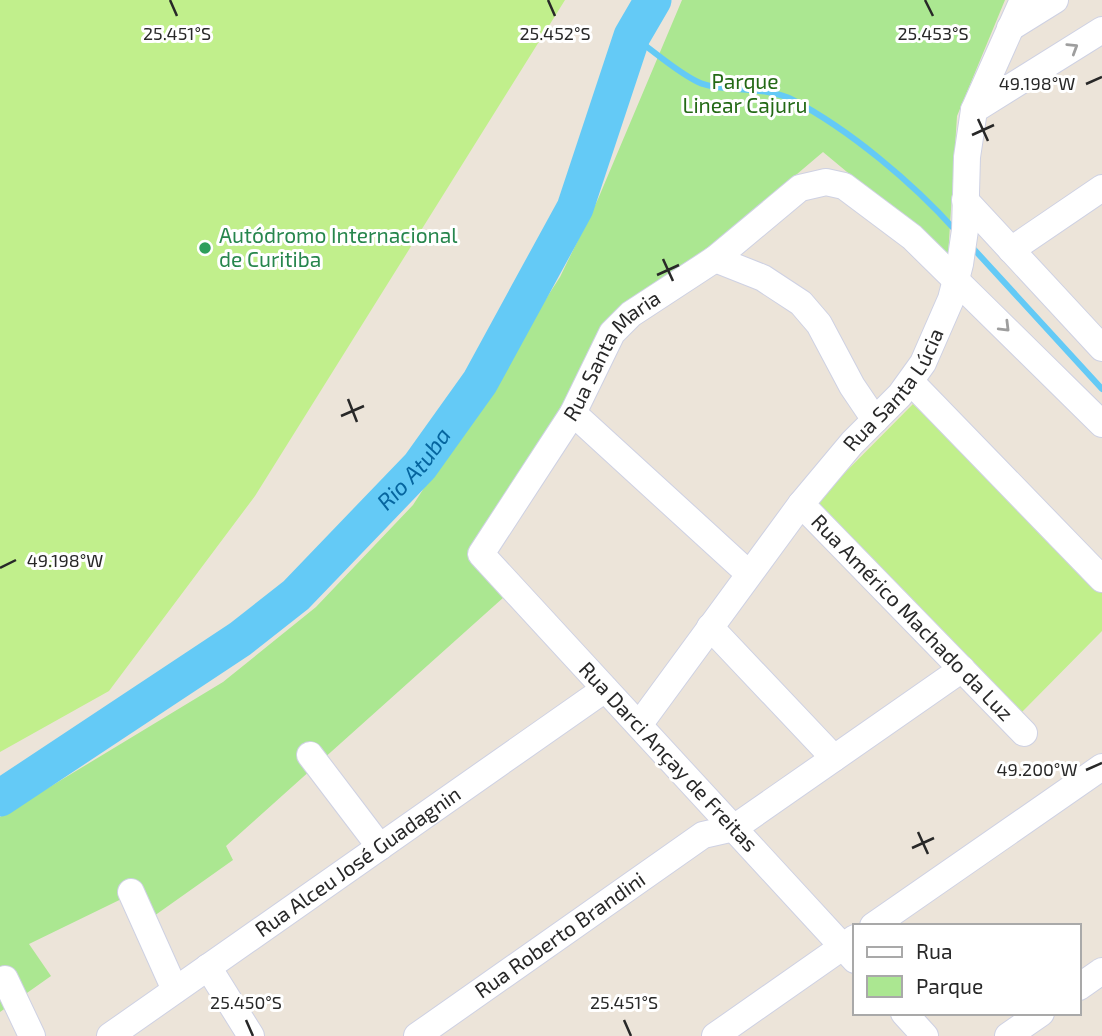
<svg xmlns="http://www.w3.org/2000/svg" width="1102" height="1036" viewBox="0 0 1102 1036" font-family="'Exo 2',sans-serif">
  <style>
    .green { fill: #abe791 }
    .pitch { fill: #c1ef8c }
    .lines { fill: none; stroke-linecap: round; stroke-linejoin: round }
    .stream { stroke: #64caf6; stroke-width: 6 }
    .river { stroke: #64caf6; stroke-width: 37 }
    .minor-casing { stroke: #ced1e3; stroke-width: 28 }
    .minor { stroke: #fff; stroke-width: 26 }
    .oneway { stroke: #9e9e9e }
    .ticks { fill: none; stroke: #282828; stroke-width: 2.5 }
    .leisure-dot { fill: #2e9e5b; stroke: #fff; stroke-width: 2.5 }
    .labels { text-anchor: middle; stroke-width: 6; stroke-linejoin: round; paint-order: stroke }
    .park-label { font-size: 21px; fill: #236915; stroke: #fff }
    .leisure-label { font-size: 21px; fill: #27864d; stroke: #fff; text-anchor: start }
    .street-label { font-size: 21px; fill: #282828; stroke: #fff }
    .water-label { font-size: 23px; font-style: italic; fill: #05659f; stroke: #fff }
    .ticks-label { font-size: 18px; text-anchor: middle; fill: #282828; stroke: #fff; stroke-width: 6; stroke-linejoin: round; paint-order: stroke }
  </style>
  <rect width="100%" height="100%" fill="#ece4d9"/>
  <path class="green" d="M682,0h323l-48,116 -9,140 -125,-104 -113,96 -89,60 -56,99 -96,146 35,44 -278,249 7,14 -79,56 -12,-27 -113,55 22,32 -51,36v-195l223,-135 93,-75 97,-102 147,-228 38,-78z"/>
  <path class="pitch" d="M0,0h565l-310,496 -146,195 -109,61z
    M913,404l189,188v39l-80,81 -209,-207z"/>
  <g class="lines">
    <path class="stream" d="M632,36c21,14 43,35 66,46 23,11 67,3 95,18 57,30 120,83 163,131
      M971,246l131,143"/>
    <path class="river" id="s1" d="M0,798l240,-159 56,-44 124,-129 60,-84 95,-174 57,-172 21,-36"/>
    <defs>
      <g id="minor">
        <path d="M1010,28l45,-28"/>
        <path d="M974,110l128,-80"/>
        <path d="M965,200l137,148"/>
        <path d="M1011,250l91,-62"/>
        <path d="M715,259l48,19 38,25 18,21 33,62 23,34"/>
        <path d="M911,382l191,197"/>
        <path d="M573,413l175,160"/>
        <path id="s2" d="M801,504l223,229"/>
        <path d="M710,627l124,131"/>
        <path id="s3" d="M639,725l162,-221 51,-61 48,-48 23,-32 28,-64 9,-35 5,-34 2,-73 7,-47 49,-110"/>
        <path d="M310,755l70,92"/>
        <path d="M131,892l44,98"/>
        <path d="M873,926l229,-159"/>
        <path id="s4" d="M855,960l-374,-406 92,-141 39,-80 19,-19 84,-55 85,-71 26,-6 18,4 68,51 190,187"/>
        <path d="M208,967l43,69"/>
        <path d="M5,979l27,57"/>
        <path d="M1079,987l23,-16"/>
        <path d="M904,1013l21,23"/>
        <path id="s5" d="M110,1036l495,-347"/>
        <path id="s6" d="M417,1036l286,-201 31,-7 228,-159"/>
        <path d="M715,1036l140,-98"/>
        <path d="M1008,1036l33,-23"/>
      </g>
    </defs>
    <use href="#minor" class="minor-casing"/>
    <use href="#minor" class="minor"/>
  </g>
  <defs><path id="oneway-chevron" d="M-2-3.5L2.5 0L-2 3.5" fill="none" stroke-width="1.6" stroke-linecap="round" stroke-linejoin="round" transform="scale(1.75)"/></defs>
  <g class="oneway">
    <use href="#oneway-chevron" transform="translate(1073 48) rotate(-32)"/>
    <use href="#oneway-chevron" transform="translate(1005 327) rotate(45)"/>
  </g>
  <path class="ticks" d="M170,0l7,16M548,0l7,16M925,0l8,16M1086,84l16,-7M978,119l10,22M972,135l22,-10M663,259l10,22M657,275l22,-10M348,399l9,23M341,416l23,-10M0,568l16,-8M1086,770l16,-7M918,832l10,22M912,848l22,-10M246,1020l7,16M624,1020l7,16"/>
  <circle class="leisure-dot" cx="205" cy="248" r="7"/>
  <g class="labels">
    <g class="park-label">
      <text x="745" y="89">Parque<tspan x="745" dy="24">Linear Cajuru</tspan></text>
    </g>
    <g class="leisure-label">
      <text x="219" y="243">Autódromo Internacional<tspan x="219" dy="24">de Curitiba</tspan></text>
    </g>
    <g class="street-label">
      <text dy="7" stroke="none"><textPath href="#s4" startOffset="791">Rua Santa Maria</textPath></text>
      <text dy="7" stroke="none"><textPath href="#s3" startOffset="422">Rua Santa Lúcia</textPath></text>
      <text dy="7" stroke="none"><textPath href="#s2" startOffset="159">Rua Américo Machado da Luz</textPath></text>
      <text transform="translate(668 757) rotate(47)" y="7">Rua Darci Ançay de Freitas</text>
      <text dy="7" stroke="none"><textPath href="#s5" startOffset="303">Rua Alceu José Guadagnin</textPath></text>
      <text dy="7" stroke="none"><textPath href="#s6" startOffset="175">Rua Roberto Brandini</textPath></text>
    </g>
    <g class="water-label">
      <text dy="8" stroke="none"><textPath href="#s1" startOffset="532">Rio Atuba</textPath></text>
    </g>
  </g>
  <g class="ticks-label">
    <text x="177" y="40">25.451°S</text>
    <text x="555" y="40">25.452°S</text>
    <text x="933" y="40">25.453°S</text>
    <text x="1037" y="90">49.198°W</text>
    <text x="65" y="567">49.198°W</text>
    <text x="1037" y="776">49.200°W</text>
    <text x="246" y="1009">25.450°S</text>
    <text x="624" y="1009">25.451°S</text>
  </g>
  <rect x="853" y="924" width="228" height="91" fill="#ffffff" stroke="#a9a9a9" stroke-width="2"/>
  <rect x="867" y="947" width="35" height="10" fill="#ffffff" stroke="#a9a9a9" stroke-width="2"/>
  <text x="916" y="959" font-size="21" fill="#282828">Rua</text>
  <rect x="867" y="976" width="35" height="21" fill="#abe791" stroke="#a9a9a9" stroke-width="2"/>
  <text x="916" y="994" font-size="21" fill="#282828">Parque</text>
</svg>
